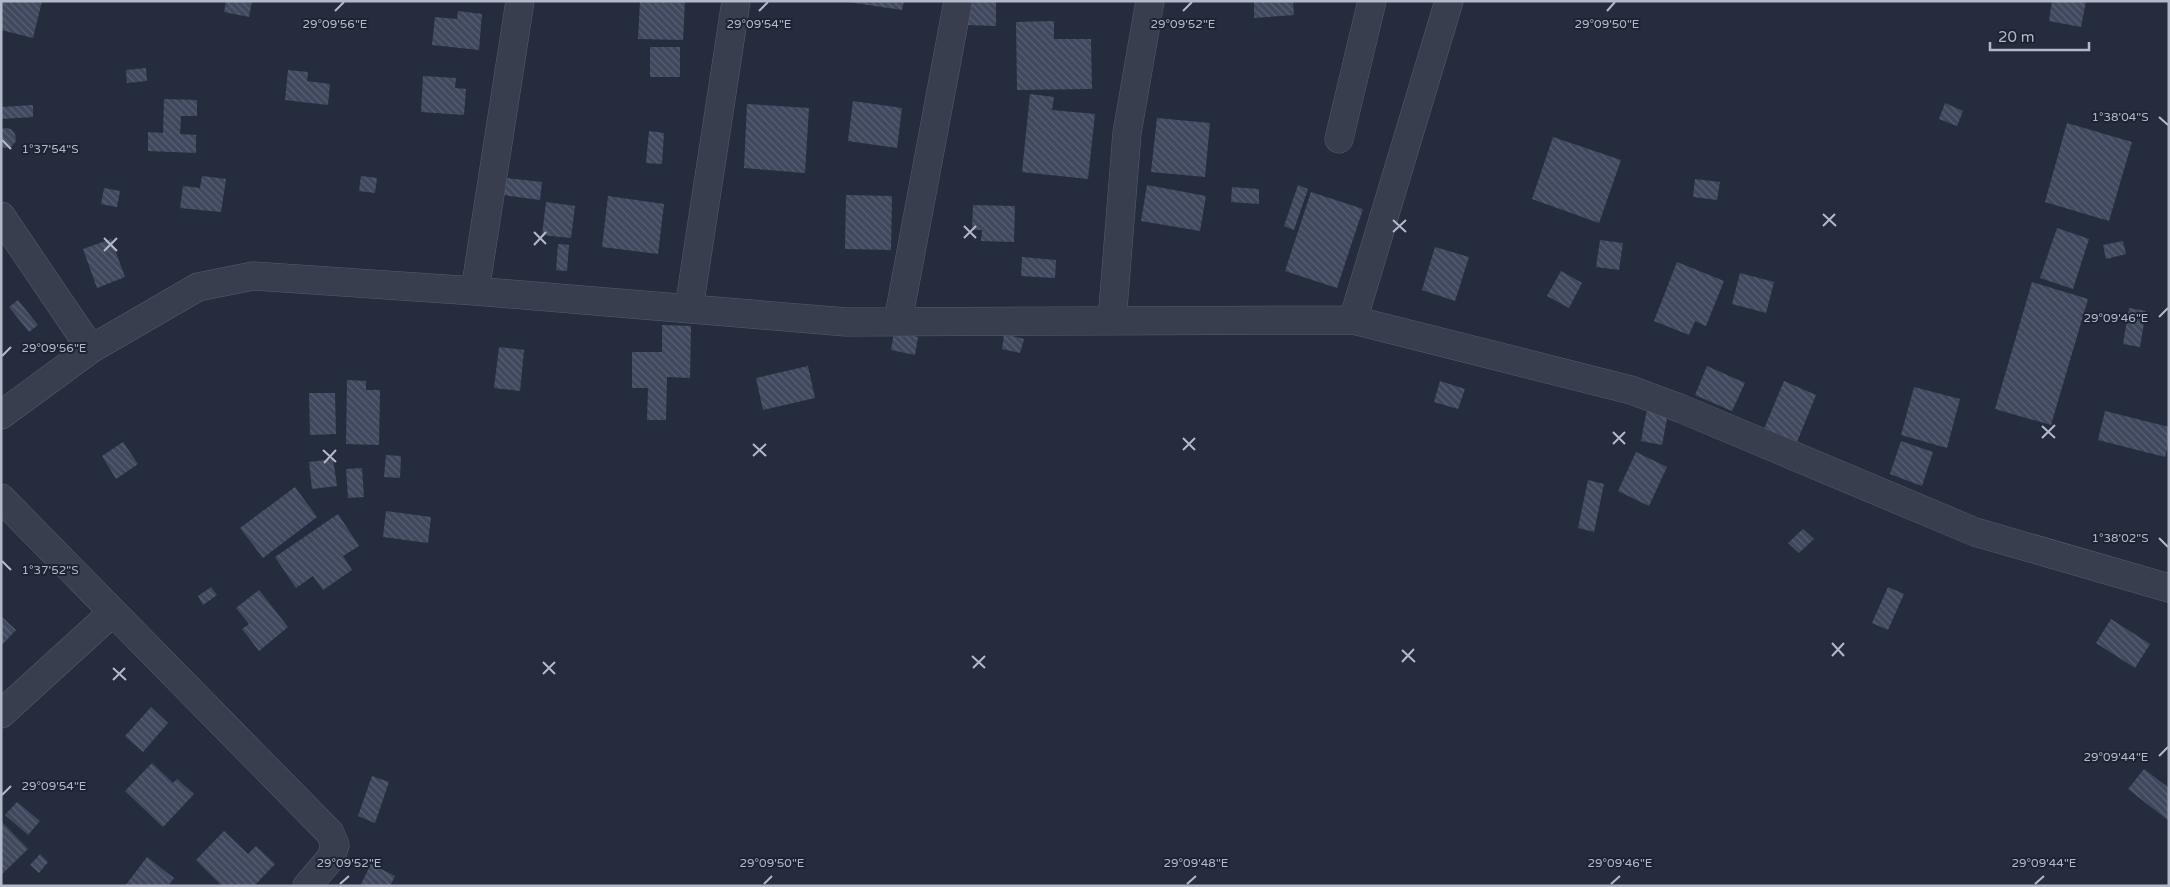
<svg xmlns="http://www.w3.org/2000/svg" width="2170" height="887" viewBox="0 0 2170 887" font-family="'Varela Round',sans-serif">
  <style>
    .building { fill: url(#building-back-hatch) }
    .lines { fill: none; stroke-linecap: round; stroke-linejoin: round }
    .minor-casing { stroke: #565c6c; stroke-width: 29 }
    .minor { stroke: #383e4e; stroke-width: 28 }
    .ticks { fill: none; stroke: #b4b9c9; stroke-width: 2 }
    .ticks-label { font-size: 12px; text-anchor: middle; fill: #b4b9c9; stroke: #1d2333; stroke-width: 4; stroke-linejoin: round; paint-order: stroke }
  </style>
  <defs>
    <pattern id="building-back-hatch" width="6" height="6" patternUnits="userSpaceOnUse" patternTransform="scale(1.25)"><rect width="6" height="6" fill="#40485e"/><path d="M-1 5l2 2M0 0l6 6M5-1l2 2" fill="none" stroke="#596074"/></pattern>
  </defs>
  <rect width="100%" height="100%" fill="#242c3e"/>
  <path class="building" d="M1,1h41l-9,37 -32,-8z
    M226,1h26l-3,16 -25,-5z
    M640,1h45l-2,39 -45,-1z
    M841,1h63l-2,9z
    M968,1h28v25l-29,-1z
    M1254,1h39l1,14 -40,3z
    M2052,1h34l-5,26 -32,-6z
    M458,11l24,3 -3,36 -47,-5 3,-28 22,2z
    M1054,21v18h37l1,50 -75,1 -1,-68z
    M650,47h30v30h-30z
    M146,68l1,13 -20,2 -1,-13z
    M288,70l20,2 -1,9 23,3 -2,21 -43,-5z
    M423,76l33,2 -1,10 11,1 -2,26 -43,-3z
    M1030,94l24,3 -2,13 43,4 -7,65 -66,-7z
    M164,99l33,1v16h-16l-1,18 16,1v18l-48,-2v-19l15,1z
    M853,101l49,7 -5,40 -49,-7z
    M1945,103l18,8 -6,15 -18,-7z
    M747,104l62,4 -4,65 -61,-5z
    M33,105v12l-32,2v-12z
    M1157,118l53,5 -5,54 -54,-5z
    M2067,123l65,19 -23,79 -64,-19z
    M5,128l6,1 4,5 1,7 -4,5 -6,2 -5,-1v-18z
    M649,131l15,2 -2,31 -16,-1z
    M1553,137l68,23 -22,63 -67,-24z
    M202,176l24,3 -5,33 -41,-4 3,-22 17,2z
    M361,176l16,2 -2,15 -16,-2z
    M505,178l37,4 -2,18 -37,-5z
    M1695,179l25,3 -3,18 -24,-3z
    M1147,185l59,11 -6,35 -59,-10z
    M1298,185l10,4 -14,41 -10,-4z
    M1232,187l27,2v15l-28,-2z
    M104,188l16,3 -3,16 -16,-3z
    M1311,192l52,17 -26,79 -52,-17z
    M846,195l46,1 -1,54 -46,-1z
    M608,196l56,8 -6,50 -56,-7z
    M546,202l29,4 -4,32 -29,-3z
    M973,205l42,1 -1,36 -33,-1 1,-11h-10z
    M2057,228l32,11 -16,50 -33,-11z
    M111,239l14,38 -28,11 -14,-39z
    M1600,240l23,3 -4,27 -23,-3z
    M2123,241l3,13 -20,5 -3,-14z
    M558,244l11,1 -2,26 -11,-1z
    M1435,247l34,10 -14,44 -33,-11z
    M1022,257l34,3 -1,18 -34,-2z
    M1677,262l47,19 -18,45 -11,-5 -6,14 -35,-14z
    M1561,271l21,12 -13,25 -22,-12z
    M1740,273l34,9 -8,31 -34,-9z
    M2032,282l56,17 -37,126 -56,-16z
    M18,300l20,25 -9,7 -20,-25z
    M2129,308l17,3 -6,36 -17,-3z
    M662,325l29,1 -1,52 -23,-1 -1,43h-19l1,-32h-16v-36h30z
    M894,332l24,5 -3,18 -24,-5z
    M1004,334l20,5 -4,14 -18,-4z
    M499,347l25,3 -4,41 -26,-3z
    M808,366l7,32 -52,12 -7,-32z
    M1707,366l38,17 -13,28 -37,-16z
    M347,380l19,1v9h14l-1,55 -33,-1z
    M1440,381l25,8 -7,20 -24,-7z
    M1784,381l32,14 -19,47 -33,-13z
    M1914,387l46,12 -13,49 -46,-13z
    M309,393h26l1,41 -26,1z
    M1648,404l21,4 -7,37 -21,-4z
    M2105,411l64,16v15l-4,15 -67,-17z
    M1901,441l32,11 -11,34 -32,-12z
    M123,442l15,22 -22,15 -14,-23z
    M1636,452l31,15 -18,39 -31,-15z
    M386,455l15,1 -1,22 -16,-1z
    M333,459l4,27 -25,3 -3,-27z
    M362,468l2,29 -16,1 -2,-29z
    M1588,480l16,4 -10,48 -16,-4z
    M295,487l22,30 -54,41 -23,-30z
    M386,511l45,6 -3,26 -45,-6z
    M338,514l21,32 -16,10 9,14 -29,20 -10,-14 -17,12 -21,-31z
    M1803,529l11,10 -15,14 -11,-10z
    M211,587l6,8 -14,10 -5,-9z
    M1888,587l16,7 -16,36 -16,-7z
    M259,590l29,37 -29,24 -17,-22 7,-5 -13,-16z
    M1,616l15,14 -15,16z
    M2111,619l39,25 -15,24 -39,-25z
    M151,707l17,16 -25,29 -18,-16z
    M152,763l21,20 4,-4 17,15 -31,33 -38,-36z
    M2144,769l25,19v33l-41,-32z
    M372,776l17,6 -14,41 -17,-7z
    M17,802l23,19 -12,14 -23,-20z
    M1,821l27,28 -27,26z
    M224,831l24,23 8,-8 19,18 -21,22h-32l-26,-26z
    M40,854l8,8 -9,11 -9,-8z
    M147,857l27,21 -6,8h-43z
    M371,864l24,12 -5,10h-30z"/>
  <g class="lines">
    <defs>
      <path id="minor" d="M1339,139l33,-138
        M1,216l90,133
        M475,291l45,-290
        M689,308l47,-307
        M1353,320l96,-319
        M898,321l60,-320
        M1112,321l15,-188 23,-132
        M1,415l90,-66 107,-62 55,-11 222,15 371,31 507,-2 278,70 51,19 293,123 194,56
        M1,498l329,335 5,12 -4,13 -24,28
        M1,714l112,-102"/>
    </defs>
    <use href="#minor" class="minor-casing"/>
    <use href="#minor" class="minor"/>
  </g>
  <path class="ticks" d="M335,11l9,-9M759,11l9,-9M1183,11l9,-9M1607,11l8,-9M2159,117l9,8M2,140l9,9M1823,214l13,12M1393,220l13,12M964,226l12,12M1823,226l12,-12M534,232l12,12M1393,232l13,-12M104,238l13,13M964,238l12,-12M534,245l12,-13M104,251l13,-13M2159,317l9,-9M2,356l9,-9M2042,426l13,12M1613,432l12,12M1183,438l12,12M2042,438l13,-13M753,444l13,12M1613,444l12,-12M323,450l13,12M1183,450l12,-12M753,456l13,-12M324,463l12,-13M2159,538l9,9M2,561l9,9M1832,643l12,13M1402,650l13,12M972,656l13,12M1832,656l12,-13M543,662l12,12M1402,662l12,-13M113,668l13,12M973,668l12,-12M543,674l12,-12M113,680l12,-12M2159,756l9,-9M2,795l9,-9M340,884l9,-8M764,884l8,-8M1187,884l9,-8M1611,884l9,-8M2035,884l9,-8"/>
  <g class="ticks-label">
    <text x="759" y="28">29°09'54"E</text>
    <text x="335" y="28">29°09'56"E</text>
    <text x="1183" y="28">29°09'52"E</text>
    <text x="1607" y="28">29°09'50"E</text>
    <text x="2120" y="121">1°38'04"S</text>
    <text x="50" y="153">1°37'54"S</text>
    <text x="2116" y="322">29°09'46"E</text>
    <text x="54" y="352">29°09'56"E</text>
    <text x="2120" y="542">1°38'02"S</text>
    <text x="50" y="574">1°37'52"S</text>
    <text x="2116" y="761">29°09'44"E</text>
    <text x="54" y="790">29°09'54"E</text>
    <text x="349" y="867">29°09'52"E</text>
    <text x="772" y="867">29°09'50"E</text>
    <text x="1196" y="867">29°09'48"E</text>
    <text x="1620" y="867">29°09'46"E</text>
    <text x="2044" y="867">29°09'44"E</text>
  </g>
  <rect width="2170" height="887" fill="none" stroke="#b4b9c9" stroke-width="5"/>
  <path d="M1990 42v8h99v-8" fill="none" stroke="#b4b9c9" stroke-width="2.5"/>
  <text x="1998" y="42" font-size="15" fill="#b4b9c9" stroke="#1d2333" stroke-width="4" paint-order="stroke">20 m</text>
</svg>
